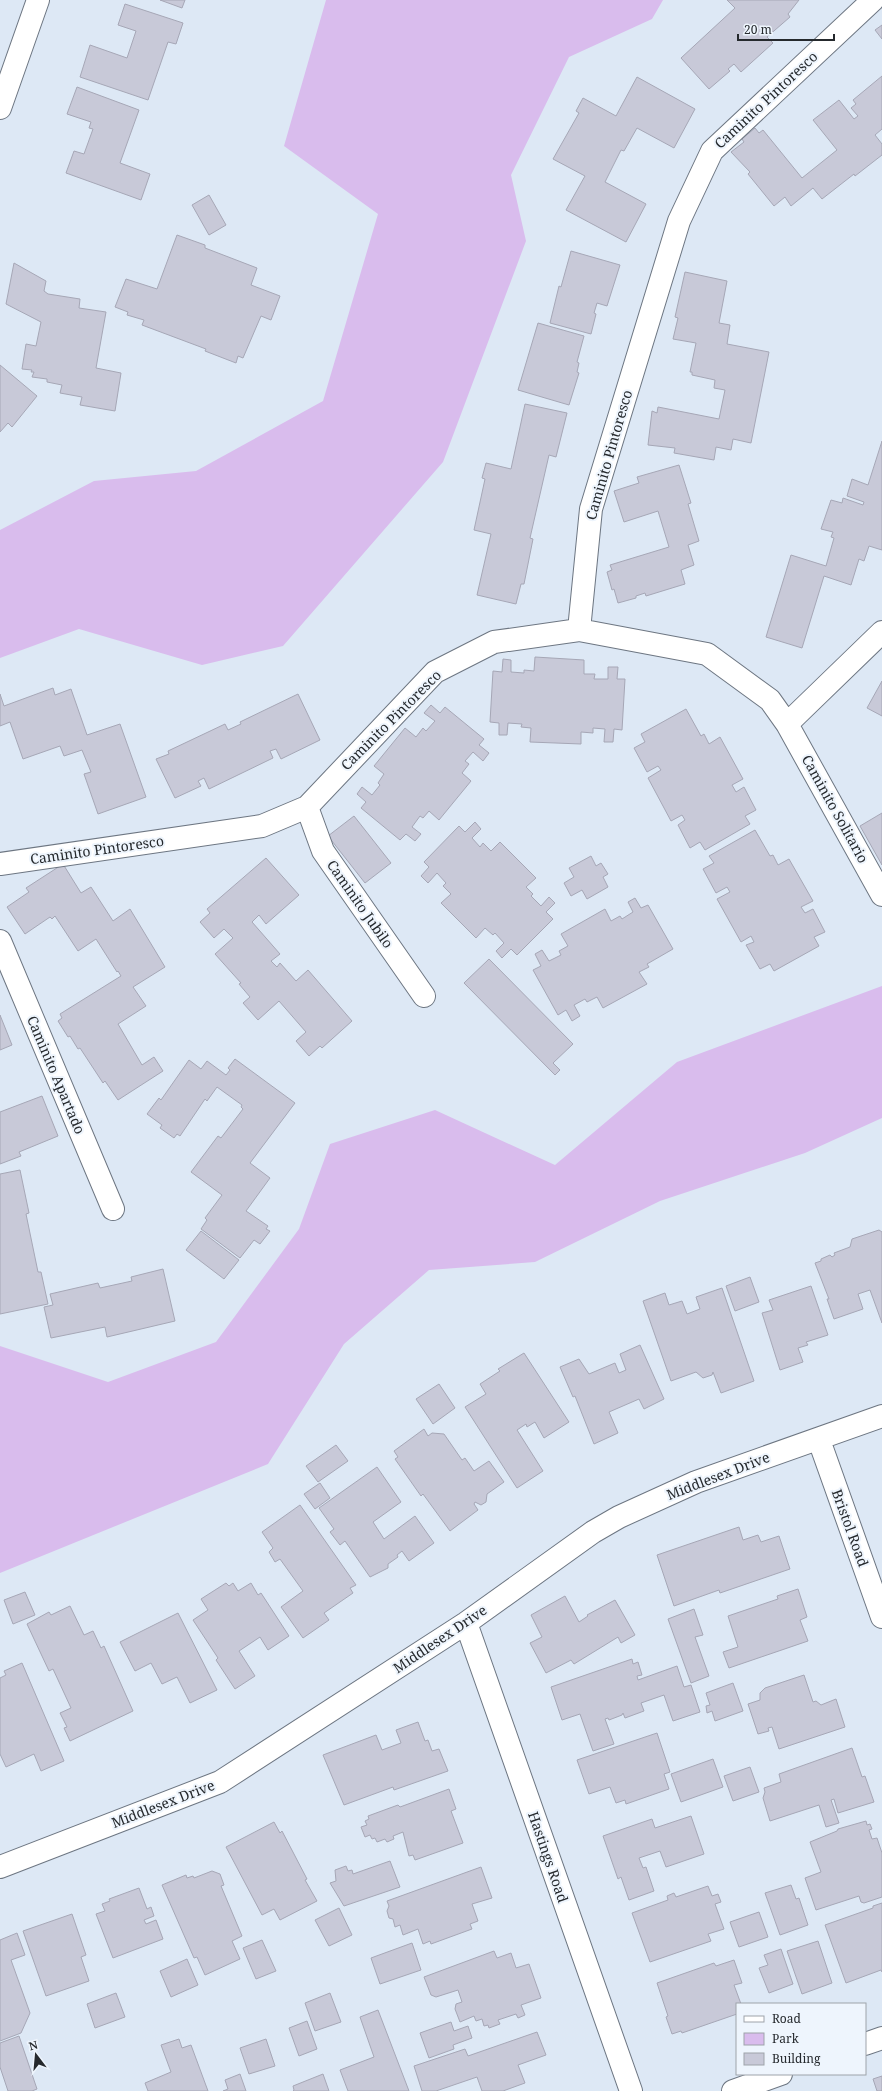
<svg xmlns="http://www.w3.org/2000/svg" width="882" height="2091" viewBox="0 0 882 2091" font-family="'Noto Serif',serif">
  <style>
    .green { fill: #d9bced }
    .building { fill: #c8c9d8; stroke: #a6a7b6 }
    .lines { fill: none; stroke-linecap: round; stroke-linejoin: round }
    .street-casing { stroke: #6d7682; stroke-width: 24 }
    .street { stroke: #fff; stroke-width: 22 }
    .labels { text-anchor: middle; stroke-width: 4; stroke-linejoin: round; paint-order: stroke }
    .street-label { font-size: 14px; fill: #25292d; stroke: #eef5fd }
  </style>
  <rect width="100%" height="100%" fill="#dde8f5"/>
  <path class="green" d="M326,0h337l-11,19 -83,38 -58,118 15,66 -83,221 -160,184 -81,19 -123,-36 -79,29v-128l94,-49 102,-10 127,-70 55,-187 -94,-68z
    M882,986v132l-77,35 -145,48 -125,61 -106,8 -85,74 -76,120 -268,109v-227l108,36 108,-40 83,-113 31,-85 105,-34 120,55 122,-103z"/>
  <path class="building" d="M160,0h25l-3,8z
    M727,0h72l-11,14 2,3 -23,20 6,6 -32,29 -7,-8 -6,5 2,2 -21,18 -28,-31 54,-50z
    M125,4l58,19 -7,21 -8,-2 -20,58 -68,-23 10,-32 37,13 9,-27 -18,-6z
    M882,25v14l-7,-9z
    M882,76v53l-7,6 7,9v11l-27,21 -1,-2 -32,25 -9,-11 -22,18 -6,-9 -11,9 -26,-32 2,-2 -19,-20 13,-10 -2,-3 13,-11 4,5 4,-3 39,48 35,-28 -24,-30 26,-20 15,19 4,-3 -7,-8 5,-4 -3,-4z
    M637,77l58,32 -21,39 -37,-20 -13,23 -3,-1 -16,32 41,22 -20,38 -60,-32 19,-34 -32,-17 26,-46 -3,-2 7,-13 33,18z
    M77,87l62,23 -19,53 30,11 -9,26 -75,-27 8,-22 10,3 9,-25 -4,-1 2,-6 -24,-8z
    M209,195l17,30 -17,10 -17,-30z
    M177,235l28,10v3l52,20 -6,17 29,11 -9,24 -10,-4 -18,42 -5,-2 -2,7 -31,-12 1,-2 -64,-24 2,-5 -17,-5 1,-3 -13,-5 11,-28 31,10z
    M571,251l49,14 -13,41 -10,-3 -3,10 2,1 -5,20 -41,-11 9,-37 2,1z
    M14,263l32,18 -2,10 4,3 32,5 -1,9 27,4 -10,56 25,5 -6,38 -35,-6 2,-8 -22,-4 2,-8 -15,-3v-3l-15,-2 2,-5h-3l1,-2 -10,-1 4,-25 10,2 5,-24 -35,-18z
    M685,272l42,9 -8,42 11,2 -3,19 42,8 -18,91 -18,-4 -2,11 -15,-3 -2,13 -40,-7 1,-5 -27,-3 4,-34 5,2 1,-6 61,12 6,-29 -11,-2 1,-8 -23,-5v-3h-2l6,-29 -23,-4 5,-21 -3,-1z
    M538,323l46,13 -7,26 2,1 -2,9 2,1 -10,32 -51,-15z
    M0,365l37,31 -25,31 -4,-4 -8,9z
    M525,404l42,9 -11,44 -7,-2 -19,83 3,1 -9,45h-3l-5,20 -39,-9 14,-61 -17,-4 11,-51 -3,-1 4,-15 25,6z
    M882,441v109l-13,-4 -5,15 -5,-2 -8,26 -27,-9 -22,72 -36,-11 25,-82 35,11 8,-28 -3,-1 2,-5 -12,-3 10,-29 11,3 1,-5 20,7 1,-3 -17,-6 5,-17 16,6z
    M679,465l12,38 -3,1 11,37 -11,4 6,20 -13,5 4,14 -39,12 -1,-3 -9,3v2l-18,5 -4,-14 -2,1 -5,-18 5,-2 -2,-5 59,-18 -11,-36 -34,11 -10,-31 25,-8 -2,-6z
    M535,657l49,3v14h11l-1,5h14v-12h10l-1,12h8l-3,51 -8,-1 -1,13h-9l1,-13 -12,-1v5l-12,-1v12l-51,-2 1,-14 -10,-1 1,-3 -14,-1 -1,12h-8v-12l-9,-1 3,-51 9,1 1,-13 8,1v12l13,1v-3l10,1z
    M882,681v35l-15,-8z
    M53,688l2,7 16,-6 16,46 33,-11 26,73 -48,17 -14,-40 7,-2 -9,-22 -18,6 -4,-10 -37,13 -13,-37 -10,4v-32l4,12z
    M298,694l22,46 -39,19 -5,-10 -6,2 3,7 -64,31 -5,-11 -6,3 3,5 -26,12 -19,-39 13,-5 -1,-3 57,-27 3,6 13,-6 -1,-2z
    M431,705l9,8 5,-6 39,32 -5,6 10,8 -6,8 -10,-9 -8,9 4,3 -7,9 9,8 -32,39 -10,-9 -6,7 -3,-2 -8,11 9,7 -6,7 -9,-7 -6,6 -39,-32 5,-6 -9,-8 5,-7 10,8 8,-10 -2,-2 6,-9 -10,-8 31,-38 11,9 7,-9 3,3 9,-10 -11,-8z
    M686,709l15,27 3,-2 5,10 11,-7 23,42 -11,6 4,7 8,-5 12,23 -11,6 5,8 -45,26 -5,-8 -10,6 -12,-23 7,-5 -3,-5 -11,6 -23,-43 13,-8 -3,-4 -11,6 -13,-24 11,-6 -4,-8z
    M882,813v52l-22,-39z
    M354,816l37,47 -26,20 -37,-47z
    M475,822l6,7 -9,9 8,9 3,-4 8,8 9,-9 36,36 -10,9 7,7 -2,2 10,10 8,-9 6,6 -9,9 7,7 -36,36 -6,-6 -9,9 -6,-7 8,-8 -9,-10 -2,2 -8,-7 -9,10 -35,-35 10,-9 -8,-8 3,-3 -9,-10 -9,10 -7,-7 8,-9 -5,-5 35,-36 6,6z
    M755,830l15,26 3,-1 5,10 11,-6 24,42 -12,6 4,6 8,-4 12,23 -11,5 5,9 -45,25 -4,-7 -10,5 -14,-24 8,-3 -3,-6 -10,6 -24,-43 13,-7 -3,-5 -11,6 -13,-24 11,-6 -5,-7z
    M591,856l5,10 5,-3 7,11 -5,3 5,10 -21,12 -5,-9 -11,6 -7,-13 10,-6 -5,-9z
    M266,858l33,37 -33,29 -7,-9 -7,7 28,32 -9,7 6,6 3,-4 16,18 12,-11 44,51 -30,27 -2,-2 -11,10 -13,-15 10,-9 -27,-31 -21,19 -15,-17 7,-6 -11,-13 2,-1 -26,-29 18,-16 -9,-9 -10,9 -14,-16 10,-9 -3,-4z
    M63,864l18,29 10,-6 22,34 17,-12 35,58 -32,20 13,19 -28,18 24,41 12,-8 9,14 -45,29 -13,-19 -2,2 -23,-35 -2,1 -8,-13 -2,1 -10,-16 4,-3 -2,-4 61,-38 -3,-5 -1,1 -21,-33 -18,12 -23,-35 -3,3 -2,-2 -25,17 -18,-27 22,-15 -3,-4z
    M635,898l6,10 7,-3 25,44 -26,15 2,3 -10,5 8,12 -44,24 -6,-11 -10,5 -2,-3 -11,6 6,11 -8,5 -6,-11 -8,5 -25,-45 8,-4 -6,-12 7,-4 7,11 12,-6 -2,-4 9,-5 -7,-12 44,-25 6,12 9,-5 2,3 11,-7 -5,-10z
    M489,959l84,85 -20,19 7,7 -5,5 -91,-92z
    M0,1015l12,30 -12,5z
    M235,1059l60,44 -45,60 20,15 -24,33 22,15 -2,3 4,2 -10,13 -6,-4 -14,18 -39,-29 6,-9 -2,-2 17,-23 -31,-23 27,-36 3,2 22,-29 -2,-2 1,-2 -25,-18 -10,14 -2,-2 -25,37 -3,-2 -3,4 -14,-10 2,-3 -15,-11 12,-16 2,2 28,-40 12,9 6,-8 19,14 4,-5 -2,-2z
    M42,1096l16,40 -39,16 2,4 -21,8v-52z
    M20,1170l9,43 -3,1 12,58h3l7,32 -48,10v-140z
    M879,1230l3,2v91l-12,-33 -12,4 5,15 -29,10 -7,-20h2l-14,-36 6,-2v-2l9,-4 2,2 3,-2 -1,-2 16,-6 2,-8z
    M201,1231l38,29 -15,19 -38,-29z
    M163,1269l12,52 -68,16 -2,-10 -54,11 -7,-31 9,-2 -3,-11 48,-11 2,5 32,-7 -1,-4z
    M750,1277l9,25 -24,9 -9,-25z
    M811,1286l17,49 -22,7 2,3 -10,3 5,14 -23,8 -18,-57 11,-3 -4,-10z
    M722,1288l32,93 -33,12 -8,-21 -1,3 -9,3 -7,-6 -25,9 -28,-80 22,-8 4,12 13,-4 5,13 13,-5 -4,-12z
    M640,1345l24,54 -20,10 -5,-10 -30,13 9,21 -24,11 -19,-48 -2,1 -13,-30 19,-8 10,15 26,-11 4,10 7,-3 -6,-16z
    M524,1353l45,69 -25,16 -9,-16 -8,5 -1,-3 -9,6 26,41 -26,17 -52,-81 21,-13 -6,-10 20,-13 -2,-2z
    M439,1384l16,24 -22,16 -17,-25z
    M424,1429l4,7 4,-3 12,1 18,26 3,-2 9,13 15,-10 15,21 -17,12 -1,8 -5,3 -6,-3 -1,2 4,6 -28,21 -27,-37 -2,2 -26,-37 3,-2 -4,-6z
    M336,1445l12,16 -30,21 -12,-16z
    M377,1467l24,35 -28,20 11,17 31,-23 19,27 -25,18 -7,-10 -5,4 1,2 -10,7v4l-18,9 -25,-36 -5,4 -10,-13 4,-3 -15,-21z
    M320,1483l10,15 -15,11 -11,-15z
    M300,1505l56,80 -6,3 3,5 -29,20 5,7 -26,18 -22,-31 22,-16 -23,-32 -5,3 -6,-10 4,-4 -11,-16z
    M739,1527l4,13 15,-5 3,7 18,-6 11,33 -70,24 -1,-3 -45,16 -17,-51z
    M226,1583l3,3 4,-3 5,8 13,-8 7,12 3,-2 28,43 -21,14 -8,-13 -21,14 16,25 -20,13 -19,-29 2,-2 -25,-38 15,-10 -7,-11z
    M798,1589l9,28 -7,3 8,21 -79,27 -6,-16 15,-5 -10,-31 50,-17 -1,-3z
    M25,1592l10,23 -22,9 -9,-24z
    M565,1596l14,26 9,-6 -1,-1 28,-15 20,35 -14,8 -3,-6 -44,27 -3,-4 -25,13 -16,-30 12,-6 -11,-22z
    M70,1606l14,29 9,-4 8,17 3,-2 29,65 -63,30 -6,-13 3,-1 -7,-14 11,-5 -18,-39 -4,2 -22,-47 22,-12 2,3z
    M694,1609l9,26 -8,2 14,39 -18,7 -23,-64z
    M178,1613l39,77 -27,13 -13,-26 -15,7 -11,-21 -16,8 -15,-29z
    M632,1659l1,5 5,-2 4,13 -5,1 1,4 39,-14 7,21 7,-2 9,27 -27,9 -9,-26 -23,8 3,8 -19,7 -2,-5 -1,2 -13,5 -1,-2 -3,1 9,25 -21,7 -13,-37 -18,6 -11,-33z
    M22,1663l42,98 -23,10 -7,-17 -28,13 -6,-13v-76l6,-3 -2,-4z
    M804,1675l9,27 3,-1 5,4 15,-6 9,28 -66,22 -7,-22 -4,1 1,3 -11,3 -10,-30 12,-4v-7l5,-5z
    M733,1683l10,28 -28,10 -3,-10 -5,2 -1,-7 4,-1 -4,-12z
    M418,1722l7,19 3,-1 4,11 7,-2 9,22 -54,19 -1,-3 -49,18 -21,-50 53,-20 6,15 19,-7 -5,-13z
    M657,1733l13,39 -6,2 5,15 -43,15 -1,-4 -9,3 -6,-16 -21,7 -12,-34z
    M852,1748l10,29 3,-1 9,26 -36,11 -4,-14 -3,1 8,23 -13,4 -7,-22 -49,16 -7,-23 2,-6 -1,-4 17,-6 -2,-8z
    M713,1759l10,28 -42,15 -10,-28z
    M750,1767l9,25 -26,9 -9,-25z
    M449,1789l7,20 -5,2 12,32 -48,17 -2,-5 -4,1 -6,-24 -10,4 1,3 -7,3 -2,-3 -8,3 -2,-4 -3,1 -2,-4 -5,2 -4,-10 6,-2 -2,-4 4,-2 -1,-3 30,-11 2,2z
    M691,1816l13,38 -38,13 -6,-16 -21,7 4,10 3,-1 8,24 -25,9 -8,-23 -3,2 -15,-43 49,-17 3,9z
    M866,1821l1,4 3,-1 2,5 -3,1 3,9 5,-1 5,15v44l-18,6 -3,-1 -2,-6 -43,14 -11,-32 16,-6 -11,-30 27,-11 1,-2z
    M274,1822l6,11 2,-2 25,48 -2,1 12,21 -37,19 -6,-11 -12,6 -36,-68z
    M390,1861l10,26 -56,19 -14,-23 6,-2 -1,-11 11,-4 2,5 4,-1 1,4z
    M481,1867l11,31 -20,6 6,17 -8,3 2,5 -41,15 -1,-3 -7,3 -5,-15 -15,6 -3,-10 -5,2 -2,-8 -4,-1 -2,-7 2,-5 -2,-5z
    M212,1871l8,3 4,11 -3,1 21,50 -10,5 8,18 -35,16 -8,-18 -3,1 -32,-73 24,-10 1,3 6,-2 1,2z
    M791,1885l5,14 3,-1 9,27 -28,10 -15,-42z
    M708,1886l4,10 6,-2 3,8 -6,2 9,25 -16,5 3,7 -61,21 -18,-49 36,-13 -1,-4 7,-3 2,4z
    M139,1888l8,21 4,-2 3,9 -10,4 2,4 10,-4 7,19 -50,19 -17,-44 9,-3 -3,-7 8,-3 -1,-2z
    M882,1903v69l-1,-2 -35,13 -21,-58 48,-17v-2z
    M339,1908l13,27 -23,11 -14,-26z
    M759,1912l9,25 -29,10 -9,-25z
    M72,1914l14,41 -5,2 8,24 -43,15 -23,-65z
    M17,1933l8,22 -14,5 19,53 -9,20 -21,8v-101z
    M262,1940l14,31 -20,8 -13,-31z
    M818,1941l14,42 -30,11 -15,-43z
    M412,1943l9,27 -41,14 -9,-26z
    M781,1949l12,35 -24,9 -10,-25 9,-3 -4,-10z
    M494,1951l3,7 14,-5 5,15 13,-4 12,34 -20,7 4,10 -7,3 -2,-4 -18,6 2,4 -11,4 -1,-3 -4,1 -2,-7 -6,2 -2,-5 -14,6 -5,-13 1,-5 6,-2 -4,-12 -22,7 -5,-2 -7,-18z
    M187,1959l11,26 -27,12 -11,-26z
    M734,1960l8,23 -8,2 7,19h-4v10l-55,19 -1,-2 -9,3 -6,-17 2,-1 -11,-33 57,-20 2,3z
    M116,1993l9,24 -30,11 -8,-24z
    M330,1993l11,29 -26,9 -10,-28z
    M378,2010l31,81h-61l-8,-21 34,-13 -14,-40z
    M307,2021l10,28 -18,7 -10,-28z
    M451,2022l3,9 14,-5 4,12 -19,7 1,4 -25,9 -9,-25z
    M537,2032l9,23 -28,10 7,18 -22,8h-21l-5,-14 -41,14h-14l-8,-25 51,-17 3,7z
    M19,2036l18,53 -5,2h-24l-8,-24v-24z
    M179,2039l3,9 9,-3 17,46h-60l-3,-8 26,-11 -10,-27z
    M266,2039l9,27 -26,8 -9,-26z
    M240,2074l6,17h-23l5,-2 -3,-9z
    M323,2074l6,17h-36l1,-1 -1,-4z
    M882,2076v15h-5l-4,-12z"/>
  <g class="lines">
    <defs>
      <path id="street" d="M0,108l38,-108
        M579,630l12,-121 88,-288 33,-70 161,-151
        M787,724l95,171
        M307,807l16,44 101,145
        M0,864l262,-38 45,-19 128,-135 59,-30 85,-12 128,24 63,46 17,24 95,-92
        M0,941l113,268
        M819,1440l63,177
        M466,1623l165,468
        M0,1867l220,-85 246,-159 127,-91 26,-15 77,-35 186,-66
        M865,2044l17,-6
        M733,2091l48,-17"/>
    </defs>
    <use href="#street" class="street-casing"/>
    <use href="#street" class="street"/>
  </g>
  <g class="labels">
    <g class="street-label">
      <text transform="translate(766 100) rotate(-43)" y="5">Caminito Pintoresco</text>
      <text transform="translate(609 455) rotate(-74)" y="5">Caminito Pintoresco</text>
      <text transform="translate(391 720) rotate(-45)" y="5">Caminito Pintoresco</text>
      <text transform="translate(835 809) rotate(61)" y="5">Caminito Solitario</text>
      <text transform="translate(97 850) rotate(-8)" y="5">Caminito Pintoresco</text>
      <text transform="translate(360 904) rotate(55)" y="5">Caminito Jubilo</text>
      <text transform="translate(56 1075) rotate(67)" y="5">Caminito Apartado</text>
      <text transform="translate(718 1476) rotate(-21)" y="5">Middlesex Drive</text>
      <text transform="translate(850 1528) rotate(70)" y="5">Bristol Road</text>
      <text transform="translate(440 1639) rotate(-34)" y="5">Middlesex Drive</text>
      <text transform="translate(163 1804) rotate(-21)" y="5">Middlesex Drive</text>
      <text transform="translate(548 1857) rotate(71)" y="5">Hastings Road</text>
    </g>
  </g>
  <rect x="736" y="2003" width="130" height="72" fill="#eef5fd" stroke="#9ea3aa"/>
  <rect x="744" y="2016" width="20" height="6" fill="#ffffff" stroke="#9ea3aa"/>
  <text x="772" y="2023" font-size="12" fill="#25292d">Road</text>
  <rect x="744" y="2033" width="20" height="12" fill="#d9bced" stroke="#9ea3aa"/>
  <text x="772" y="2043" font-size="12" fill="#25292d">Park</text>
  <rect x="744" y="2053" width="20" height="12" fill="#c8c9d8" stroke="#9ea3aa"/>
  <text x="772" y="2063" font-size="12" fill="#25292d">Building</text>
  <g transform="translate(36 2055) rotate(344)" stroke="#eef5fd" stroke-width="3" paint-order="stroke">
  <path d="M0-3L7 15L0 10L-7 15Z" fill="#25292d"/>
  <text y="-6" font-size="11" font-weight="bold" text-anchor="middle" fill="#25292d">N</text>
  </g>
  <path d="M738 34v6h96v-6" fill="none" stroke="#25292d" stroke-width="2"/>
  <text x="744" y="34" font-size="12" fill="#25292d" stroke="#eef5fd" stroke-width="3" paint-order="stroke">20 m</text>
</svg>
